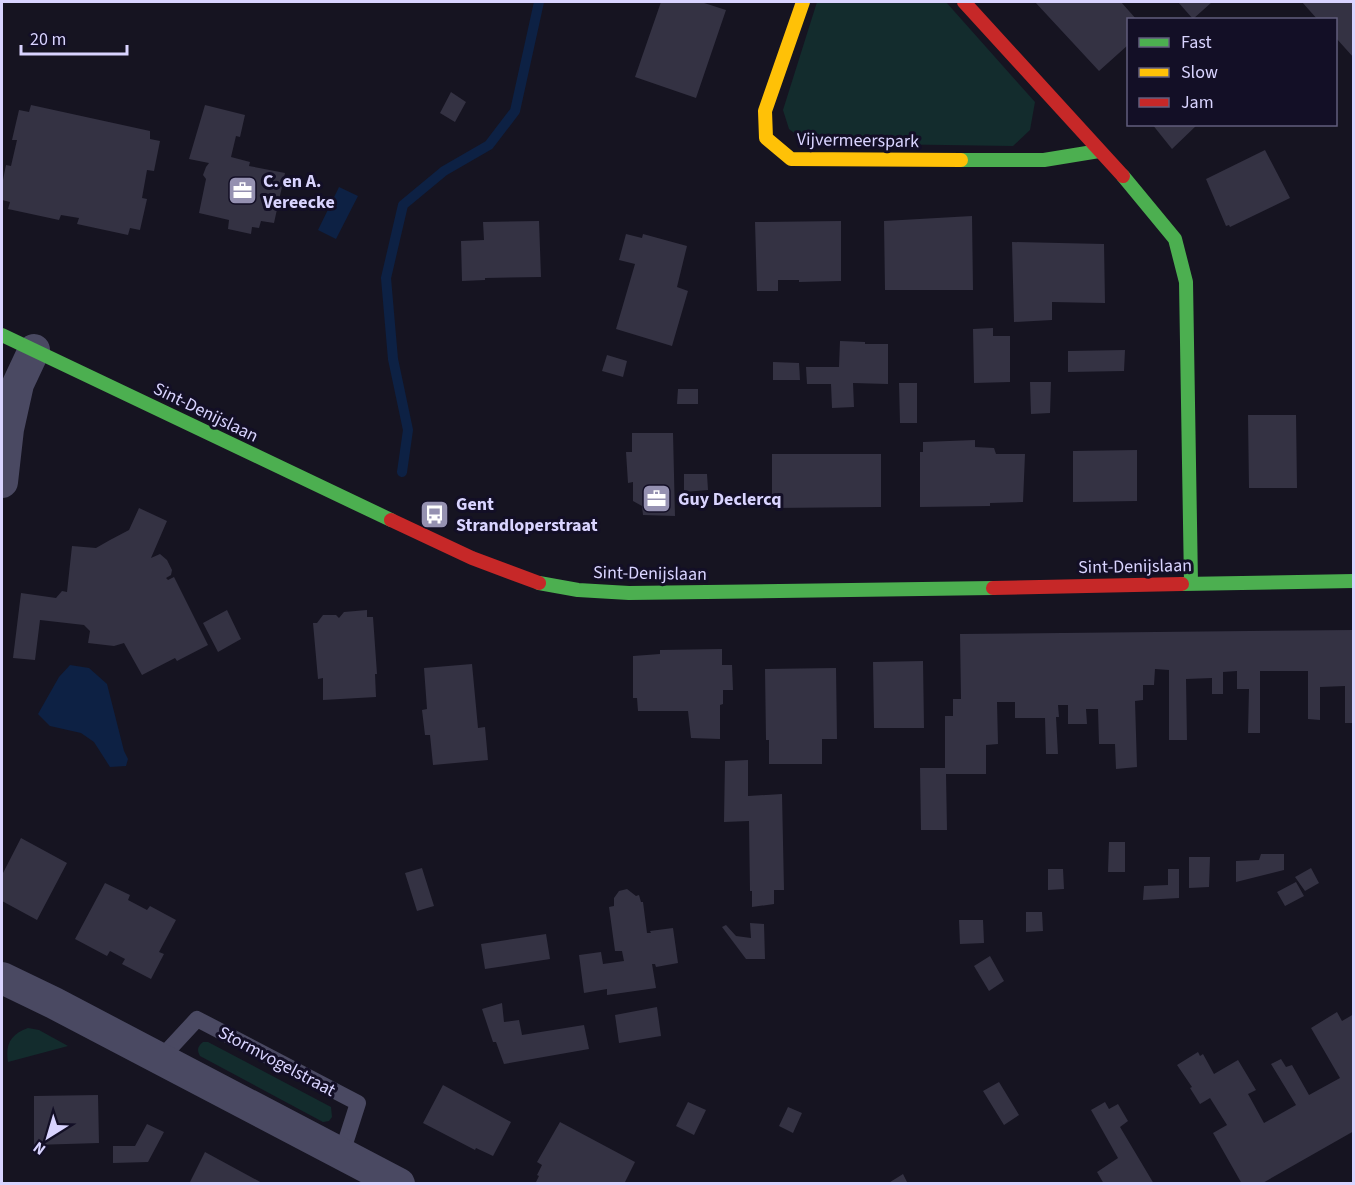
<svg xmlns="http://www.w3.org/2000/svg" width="1355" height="1185" viewBox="0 0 1355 1185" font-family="'Source Sans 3',sans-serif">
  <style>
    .green { fill: #132c2d }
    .water { fill: #0d2144 }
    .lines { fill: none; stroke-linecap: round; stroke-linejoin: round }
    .stream { stroke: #0d2144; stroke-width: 10 }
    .building { fill: #343243 }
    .lane { stroke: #4a4962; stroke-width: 16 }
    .street { stroke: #4a4962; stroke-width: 32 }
    .fast { stroke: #4caf50; stroke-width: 14 }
    .slow { stroke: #ffc107; stroke-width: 14 }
    .jam { stroke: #c62828; stroke-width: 14 }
    .labels { text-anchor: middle; stroke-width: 6; stroke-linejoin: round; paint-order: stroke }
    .street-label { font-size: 18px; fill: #d9d4ff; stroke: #130f26 }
    .poi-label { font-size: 18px; font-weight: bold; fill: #d9d4ff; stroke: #130f26; text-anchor: start }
  </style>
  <rect width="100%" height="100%" fill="#161421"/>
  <path class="green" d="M817,2h129l89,100 -5,28 -17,16 -206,-3 -18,-14 -6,-19z
    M28,1028l11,2 29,16 -60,16c-3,-18 3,-28 20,-34z
    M203,1042h5l123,65 1,10 -3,4 -6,1 -123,-66c-3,-6 -3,-9 3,-14z"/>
  <path class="water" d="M339,187l19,9 -22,43 -18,-9z
    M70,665l19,3 18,16 17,67 4,8 -2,7 -16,1 -16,-25 -13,-9 -31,-7 -12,-12 21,-37z"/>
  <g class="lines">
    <path class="stream" d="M402,472l6,-42 -15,-71 -7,-81 17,-73 41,-34 45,-26 26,-34 24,-109"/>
  </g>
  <path class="building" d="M661,2h40l25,8 -30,88 -61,-21z
    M1035,2h86l16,18h-9v25l-29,26z
    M1178,2h34l-19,17z
    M1302,2h52v56l-18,-20v-18h-18z
    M451,92l15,10 -11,20 -15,-9z
    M31,105l119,26v8l10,2 -6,30 -7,-1 -5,28 5,1 -7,31 -10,-2 -2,7 -51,-11 2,-6 -18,-3 -2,5 -51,-11 2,-7 -8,-2v-15l4,-20 5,1 6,-26h-5l7,-30 10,2z
    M205,105l40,10 -5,22 -4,-1 -5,21 19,5 -1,4 36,7 -11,50 -13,-2 -2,7 -7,-1 -1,7 -23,-5 1,-9 -30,-7 7,-34 -3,-4 3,-8 3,-4 -20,-4z
    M1152,124h46l-26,25z
    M1265,150l25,48 -60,29 -1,-2 -3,1 -20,-47z
    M972,216l1,74h-88l-1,-69z
    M539,221l2,56 -56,1v2l-23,1 -1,-40 23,-1 -1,-18z
    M841,221v60l-42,1v-2h-21v11h-21l-2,-69z
    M626,234l16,4 1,-4 44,12 -10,41 11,4 -16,55 -56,-17 19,-65 -16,-4z
    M1012,242l92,2 1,59 -53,-1v18l-38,2z
    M993,328v8h17v46l-36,1 -1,-54z
    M840,341l25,1v2h23v40l-35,-1 1,24 -22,1 -1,-24h-24l-1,-17h33z
    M1125,350l-1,21 -56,1v-21z
    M607,355l20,6 -4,16 -21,-6z
    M773,362l26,1 1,17h-27z
    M1030,382h21l-1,31 -19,1z
    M899,383h18v40h-17z
    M678,389h20v15h-21z
    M1248,415h48l1,73h-48z
    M632,433h41l2,83 -32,-1 -1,-9 -9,-5v-19l-5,1 -2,-31h6z
    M975,440v7l19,1 2,6h29l-2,48 -33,1v3l-70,1v-55h3v-10z
    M1137,450v51l-64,1v-51z
    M772,454h109v53l-109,1z
    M684,474h23l1,16 -24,2z
    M139,508l28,13 -16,37 9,-4 7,6 5,10 -1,5 -5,3 2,2 6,-3 34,68 -31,16 -2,-3 -33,17 -18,-32 -10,3 -26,-3 2,-12 -6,-6 -44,-5 -5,40 -22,-2 8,-65 35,5 6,-7 5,1 5,-46 24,2 14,-8 19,-10z
    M227,610l14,29 -23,13 -15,-29z
    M367,610v7h6l4,57h-2l1,23 -53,3v-22l-5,1 -5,-56h4l6,-8h13l3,3 5,-6z
    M1354,630v93h-9v-37l-25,1v33l-12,-1v-48h-48v62h-12l1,-44h-12v-18l-14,1v22h-11v-16l-26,1 1,61h-18v-70l-14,-1 -1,16h-11v15l-8,1 2,66 -21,2 -1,-25h-16l-1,-35h-12l1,15h-19v-19h-10l1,12h-3l2,37h-12l-1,-36h-30v-16h-18l1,42 -12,1v29h-40l1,56h-26l-1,-62h25v-52h8v-17h8l-1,-65z
    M722,649v16h10l1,25h-10v14l-3,1v34l-29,-1 -3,-27h-50l-1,-13h-4v-42l27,-2v-4z
    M923,661l1,67h-50l-1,-66z
    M472,664l6,64 7,-1 3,33 -55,5 -3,-30h-5l-3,-25 5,-1 -3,-41z
    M836,668l1,71h-15v25h-53v-24h-3l-1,-71z
    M748,760v36l34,-2 2,96h-10v14l-22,3v-16h-2l-1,-70 -25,1 1,-61z
    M21,838l46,25 -30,57 -35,-19v-26z
    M1109,842h16v30h-17z
    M1261,854h23v16l-48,12v-21l23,-1z
    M1189,857h21l-1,30 -20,1z
    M422,868l12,38 -17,5 -12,-38z
    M1311,868l8,15 -14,8 -10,-14z
    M1048,869h15l1,20 -16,1z
    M1168,869h11v29l-36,2 1,-14 24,-1z
    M1296,882l8,14 -19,10 -8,-14z
    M105,883l25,12 -2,5 19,10 3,-4 26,14 -17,32 5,2 -13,25 -29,-15 3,-5 -15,-8 -3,5 -32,-17z
    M627,889l9,7 3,-1 2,7h2l4,31h4l-1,-2 23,-3 5,35 -22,4 -1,-3h-3l4,24 -49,7v-6l-23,4 -5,-38 22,-3 2,12 21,-3 -2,-10h-7l-6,-44 5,-1v-8l5,-7z
    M1026,912h16l1,19 -17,1z
    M959,920h24l1,23 -24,1z
    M750,923l14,1 1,35h-19l-24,-32 4,-2 10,11 15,2z
    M546,934l4,25 -65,10 -4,-25z
    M990,956l14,25 -15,10 -15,-25z
    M502,1003l2,19 15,-2 3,15 62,-10 5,24 -85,15 -8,-22h-3l-11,-33z
    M657,1007l4,29 -42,7 -4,-28z
    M1337,1012l5,9 12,-7v117l-93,53h-19l-29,-51 14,-8 -17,-27 -10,6 -10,-16 2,-1 -15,-22 21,-13 2,4 3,-2 11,20 24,-14 18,30 -8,4 16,29 32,-18 -25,-41 10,-5 5,8 6,-2 17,30 31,-17 -29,-50z
    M999,1082l20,33 -15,10 -21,-34z
    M443,1085l68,37 -18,34 -17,-8 -1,2 -52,-27z
    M98,1095l1,48 -65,2v-49z
    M688,1102l18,8 -12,25 -18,-9z
    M1105,1102l4,7 9,-5 10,17 -8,6 34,57h-50l-7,-12 21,-14 -27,-48z
    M788,1107l14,6 -9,20 -14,-7z
    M560,1122l75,40 -11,22 -88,-2 3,-6 -2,-1 5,-10 -5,-3z
    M147,1124l17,8 -16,30 -35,1v-17h22z
    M205,1152l59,32h-75z
    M903,1174l5,10h-21z"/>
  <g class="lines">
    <path class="lane" d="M160,1059l37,-40 161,84 -16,50"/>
    <path class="street" d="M2,482l6,-53 10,-45 16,-34
      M2,978l52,25 345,181"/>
    <path class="fast" d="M961,160h83l55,-9
      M1123,176l52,63 11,43 5,301
      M2,335l389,185
      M539,583l39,7 51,3 364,-5
      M1182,584l172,-3"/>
    <path class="slow" d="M803,2l-38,109 1,27 25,21 170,1"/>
    <path class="jam" d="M964,2l159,174
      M391,520l81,38 67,25
      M993,588l189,-4"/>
  </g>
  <defs>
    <symbol id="office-square" viewBox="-11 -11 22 22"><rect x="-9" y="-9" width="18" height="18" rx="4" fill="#9591b1" stroke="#130f26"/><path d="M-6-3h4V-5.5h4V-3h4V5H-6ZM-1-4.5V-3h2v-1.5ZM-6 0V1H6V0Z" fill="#fff"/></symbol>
    <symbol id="bus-square" viewBox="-11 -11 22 22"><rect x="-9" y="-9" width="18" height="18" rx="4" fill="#9591b1" stroke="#130f26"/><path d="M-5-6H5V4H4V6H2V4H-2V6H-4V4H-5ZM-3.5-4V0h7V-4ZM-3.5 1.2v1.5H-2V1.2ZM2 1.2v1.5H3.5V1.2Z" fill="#fff"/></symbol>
  </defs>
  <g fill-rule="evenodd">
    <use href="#office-square" x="226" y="174" width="33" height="33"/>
    <use href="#office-square" x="640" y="482" width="33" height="33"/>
    <use href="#bus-square" x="418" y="498" width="33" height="33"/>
  </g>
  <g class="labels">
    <g class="street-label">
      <text transform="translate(858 140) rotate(1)" y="6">Vijvermeerspark</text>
      <text transform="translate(206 412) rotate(26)" y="6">Sint-Denijslaan</text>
      <text transform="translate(1135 566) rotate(-1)" y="6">Sint-Denijslaan</text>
      <text transform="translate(650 573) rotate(1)" y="6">Sint-Denijslaan</text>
      <text transform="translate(277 1061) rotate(28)" y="6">Stormvogelstraat</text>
    </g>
    <g class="poi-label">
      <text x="263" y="187">C. en A.<tspan x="263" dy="21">Vereecke</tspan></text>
      <text x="678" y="505">Guy Declercq</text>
      <text x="456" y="510">Gent<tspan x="456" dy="21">Strandloperstraat</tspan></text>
    </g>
  </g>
  <rect width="1355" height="1185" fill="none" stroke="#d9d4ff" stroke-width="6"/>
  <rect x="1127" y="18" width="210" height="108" fill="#130f26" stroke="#625e7d" stroke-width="1.5"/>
  <rect x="1139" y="38" width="30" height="9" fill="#4caf50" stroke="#625e7d" stroke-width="1.5"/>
  <text x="1181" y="48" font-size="18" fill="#d9d4ff">Fast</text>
  <rect x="1139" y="68" width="30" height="9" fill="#ffc107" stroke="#625e7d" stroke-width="1.5"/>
  <text x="1181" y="78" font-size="18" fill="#d9d4ff">Slow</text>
  <rect x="1139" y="98" width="30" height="9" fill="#c62828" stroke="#625e7d" stroke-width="1.5"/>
  <text x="1181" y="108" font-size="18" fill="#d9d4ff">Jam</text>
  <g transform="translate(48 1137) rotate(217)" stroke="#130f26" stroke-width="4.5" paint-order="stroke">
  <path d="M0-4.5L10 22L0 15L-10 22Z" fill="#d9d4ff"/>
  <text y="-9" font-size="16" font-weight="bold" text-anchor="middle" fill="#d9d4ff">N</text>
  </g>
  <path d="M21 45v9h106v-9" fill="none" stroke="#d9d4ff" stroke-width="3"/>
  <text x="30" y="45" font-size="18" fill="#d9d4ff" stroke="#130f26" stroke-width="4.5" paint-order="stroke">20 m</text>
</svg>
